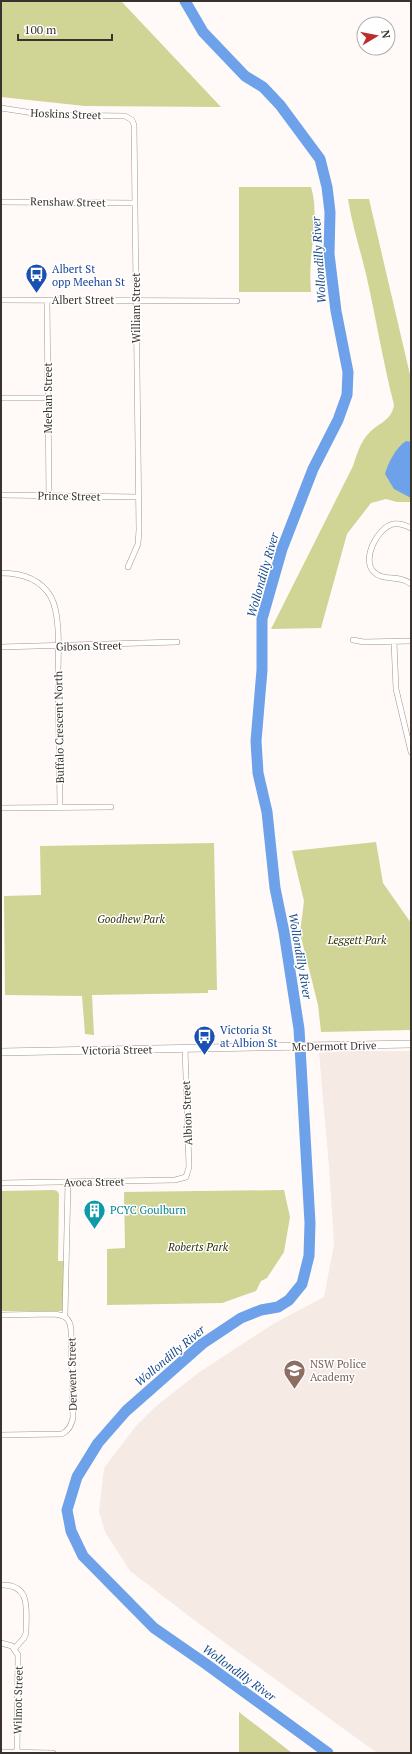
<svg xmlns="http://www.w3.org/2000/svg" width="412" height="1754" viewBox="0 0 412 1754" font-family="'PT Serif',serif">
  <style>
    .built { fill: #f6eae4 }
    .green { fill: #d0d495 }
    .water { fill: #6da1ea }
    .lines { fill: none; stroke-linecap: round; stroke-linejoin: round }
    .river { stroke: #6da1ea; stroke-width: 11 }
    .minor-casing { stroke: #a89389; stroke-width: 6 }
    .secondary-casing { stroke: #a89389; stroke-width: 8 }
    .minor { stroke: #fff; stroke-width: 5 }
    .secondary { stroke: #fff; stroke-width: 7 }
    .labels { text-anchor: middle; stroke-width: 3; stroke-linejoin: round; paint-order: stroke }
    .street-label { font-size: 11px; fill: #3a322e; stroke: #fff }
    .transit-label { font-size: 11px; fill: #164399; stroke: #fff; text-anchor: start }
    .park-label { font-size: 11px; font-style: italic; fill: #303105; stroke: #fff }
    .culture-label { font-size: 11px; fill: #0d838f; stroke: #fff; text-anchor: start }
    .education-label { font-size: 11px; fill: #785e54; stroke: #fff; text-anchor: start }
    .water-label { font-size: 12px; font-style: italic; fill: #18498b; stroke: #fff }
  </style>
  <rect width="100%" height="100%" fill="#fffaf8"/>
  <path class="built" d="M345,1051h66v702h-34l-175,-127 -72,-55 -25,-39 -6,-21 5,-43 31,-41 20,-20 43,-34 75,-49 51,-27 10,-53 -5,-77 -10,-114z"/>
  <path class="green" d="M1,1h120l100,106 -136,-1 -84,-9z
    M239,187h72c7,22 2,48 0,71 -1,11 -1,23 0,34h-72z
    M348,199h21l42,180v123h-14l-11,-3 -15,4 -24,31 -26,94 -50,1 82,-163c4,-12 7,-24 17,-34 9,-9 22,-12 24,-27 -11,-43 -18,-87 -28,-131 -6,-25 -14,-49 -18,-75z
    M376,842l7,41 28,40v107l-90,2 -3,-27 -18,-72 4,-32 -12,-50z
    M214,843l3,147h-9v3l-116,2 2,40 -9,-1 -3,-38 -77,-1 -1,-99 37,-1 -1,-49z
    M54,1190l3,1 2,3 -1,67h7l-2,50h-62v-120z
    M284,1190l6,27 -6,35 -17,26 -6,3 -5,10 -34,12 -115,2v-56l18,-1 -1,-56z
    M239,1712l53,41h-53z"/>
  <path class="water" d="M406,441l5,1v56l-17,-9 -9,-15c3,-11 11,-27 21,-33z"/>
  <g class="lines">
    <path class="river" d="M185,1l18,31 42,44 18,11 17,18 40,54 7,28 3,25 -1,42 7,57 12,61 -1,23 -9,25 -25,49 -31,80 -20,70v51l-6,71 2,32 9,39 8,76 9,44 15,97 11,194 -1,33 -7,28 -13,16 -11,7 -17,3 -20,8 -39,26 -76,67 -28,32 -21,34 -10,33 4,21 12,25 71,72 52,36 122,89"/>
    <defs>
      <path id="minor" d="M1,108l45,7 79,1 7,4 2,5 5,405 -1,14 -10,23
        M1,202l134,1
        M1,300l236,1
        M47,300l2,196
        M1,398h47
        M1,495l137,2
        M411,528c-6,-3 -12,-5 -18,-4 -16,4 -32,36 -19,48 9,10 25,2 37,12
        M1,573c20,0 39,5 50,24 10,19 7,56 7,79 1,43 1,87 2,131
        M353,640l11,2 47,-1
        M394,642l2,47 15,63
        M1,647l176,-5
        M1,808l110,-1
        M1,1183l174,-3 11,-3 3,-10 -4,-119
        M1,1315l52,-1c12,1 17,4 18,16l2,88c-2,8 -4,12 -11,16l-61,1
        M65,1316l3,-134
        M1,1585c31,-1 25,26 25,48l-2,5 -9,10
        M1,1643l11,3 6,9 -1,98
        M1,1752l52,1"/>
      <path id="secondary" d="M1,1052l410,-8"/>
    </defs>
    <use href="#minor" class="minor-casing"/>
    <use href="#secondary" class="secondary-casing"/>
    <use href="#minor" class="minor"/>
    <use href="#secondary" class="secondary"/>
  </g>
  <defs>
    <symbol id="bus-pin" viewBox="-11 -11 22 30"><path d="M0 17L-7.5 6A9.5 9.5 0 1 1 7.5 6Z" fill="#1a4fb4" stroke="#fff"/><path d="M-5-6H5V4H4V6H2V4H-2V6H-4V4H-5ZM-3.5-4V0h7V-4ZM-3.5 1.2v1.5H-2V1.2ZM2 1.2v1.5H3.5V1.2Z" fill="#fff"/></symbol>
    <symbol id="building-pin" viewBox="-11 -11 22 30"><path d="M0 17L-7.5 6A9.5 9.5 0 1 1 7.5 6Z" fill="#0f9aa8" stroke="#fff"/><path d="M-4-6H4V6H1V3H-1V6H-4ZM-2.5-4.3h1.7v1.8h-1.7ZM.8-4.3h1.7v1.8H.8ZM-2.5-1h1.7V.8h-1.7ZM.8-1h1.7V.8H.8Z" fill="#fff"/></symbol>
    <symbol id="university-pin" viewBox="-11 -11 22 30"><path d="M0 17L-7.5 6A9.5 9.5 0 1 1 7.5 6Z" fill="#8d6e63" stroke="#fff"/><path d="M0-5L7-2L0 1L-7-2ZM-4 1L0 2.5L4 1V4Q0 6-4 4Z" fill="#fff"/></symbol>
  </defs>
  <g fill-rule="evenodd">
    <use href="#bus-pin" x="24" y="262" width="25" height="34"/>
    <use href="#bus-pin" x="192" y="1024" width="25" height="34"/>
    <use href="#building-pin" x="82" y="1198" width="25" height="34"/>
    <use href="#university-pin" x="282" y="1358" width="25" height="34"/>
  </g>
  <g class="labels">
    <g class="street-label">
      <text transform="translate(66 114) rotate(2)" y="4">Hoskins Street</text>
      <text transform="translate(68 202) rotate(1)" y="4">Renshaw Street</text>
      <text x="83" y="304">Albert Street</text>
      <text transform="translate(136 308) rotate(-90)" y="4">William Street</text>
      <text transform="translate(48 398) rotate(-90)" y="4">Meehan Street</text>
      <text transform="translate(69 496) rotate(1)" y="4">Prince Street</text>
      <text transform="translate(89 646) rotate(-1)" y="4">Gibson Street</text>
      <text transform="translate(59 727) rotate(-91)" y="4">Buffalo Crescent North</text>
      <text transform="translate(334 1046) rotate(-1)" y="4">McDermott Drive</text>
      <text transform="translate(117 1050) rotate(-1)" y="4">Victoria Street</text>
      <text transform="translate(187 1113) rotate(-92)" y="4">Albion Street</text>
      <text transform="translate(94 1182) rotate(-1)" y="4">Avoca Street</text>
      <text transform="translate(72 1374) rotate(-91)" y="4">Derwent Street</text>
      <text transform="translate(18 1700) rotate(-89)" y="4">Wilmot Street</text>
    </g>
    <g class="transit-label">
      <text x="52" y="273">Albert St<tspan x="52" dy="13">opp Meehan St</tspan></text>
      <text x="220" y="1034">Victoria St<tspan x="220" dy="13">at Albion St</tspan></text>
    </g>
    <g class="park-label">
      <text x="131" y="923">Goodhew Park</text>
      <text x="357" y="944">Leggett Park</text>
      <text x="198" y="1251">Roberts Park</text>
    </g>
    <g class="culture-label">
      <text x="110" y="1214">PCYC Goulburn</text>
    </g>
    <g class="education-label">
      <text x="310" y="1368">NSW Police<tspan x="310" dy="13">Academy</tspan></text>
    </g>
    <g class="water-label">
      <text transform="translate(319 260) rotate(-94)" y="4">Wollondilly River</text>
      <text transform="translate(263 575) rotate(-74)" y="4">Wollondilly River</text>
      <text transform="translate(300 956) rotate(80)" y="4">Wollondilly River</text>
      <text transform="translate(170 1356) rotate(-40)" y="4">Wollondilly River</text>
      <text transform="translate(239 1673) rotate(36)" y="4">Wollondilly River</text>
    </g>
  </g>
  <rect width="412" height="1754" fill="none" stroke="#3a322e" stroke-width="4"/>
  <g transform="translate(376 36) rotate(80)"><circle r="19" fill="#ffffff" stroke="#b0adab"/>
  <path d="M0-3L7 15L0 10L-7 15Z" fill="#bd2d2e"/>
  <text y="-6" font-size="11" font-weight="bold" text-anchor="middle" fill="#3a322e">N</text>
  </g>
  <path d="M18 34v6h94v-6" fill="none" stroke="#3a322e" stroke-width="2"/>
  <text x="24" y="34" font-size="12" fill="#3a322e" stroke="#ffffff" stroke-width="3" paint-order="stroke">100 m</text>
</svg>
